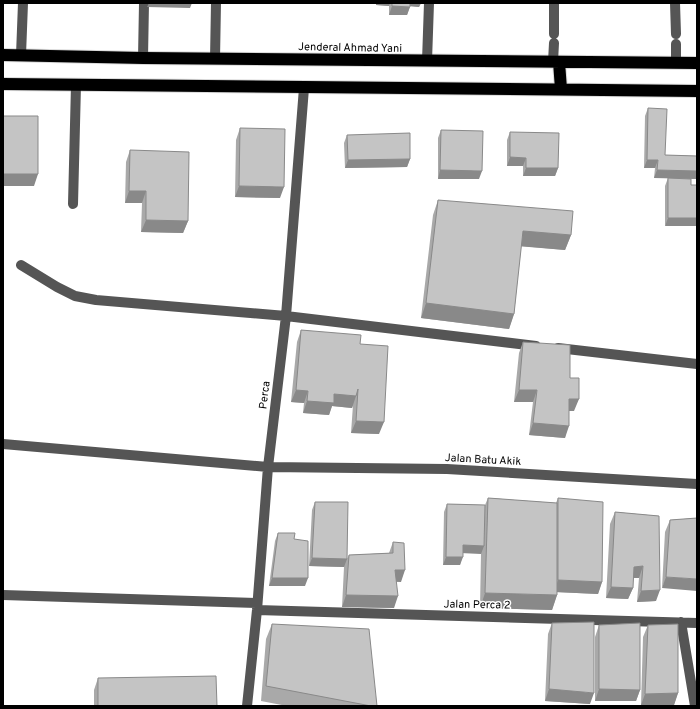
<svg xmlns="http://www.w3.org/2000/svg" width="700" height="709" viewBox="0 0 700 709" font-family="Overpass,sans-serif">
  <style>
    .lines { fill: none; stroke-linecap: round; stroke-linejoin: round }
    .highway-casing { stroke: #dbdbdb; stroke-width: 14 }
    .minor { stroke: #555; stroke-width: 10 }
    .highway { stroke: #000; stroke-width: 12 }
    .wall { fill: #a9a9a9 }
    .shaded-wall { fill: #898989 }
    .building { fill: #c4c4c4; stroke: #898989 }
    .labels { text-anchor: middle; stroke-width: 3; stroke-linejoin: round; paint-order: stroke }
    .street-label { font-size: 11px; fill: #000; stroke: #fff }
  </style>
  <rect width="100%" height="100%" fill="#fff"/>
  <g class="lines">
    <defs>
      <path id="highway" d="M3,55l140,3 554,5
        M559,62l2,27
        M3,84l694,7"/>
    </defs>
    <use href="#highway" class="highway-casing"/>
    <path class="minor" d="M675,3l1,31
      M554,34v-31
      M21,55l2,-52
      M143,58l1,-55
      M215,59l1,-56
      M427,61l2,-58
      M553,62l1,-19
      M676,63v-19
      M73,204l3,-119
      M21,265l36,22 18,9 21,4 190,16 250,30
      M558,348l139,16
      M3,444l265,23 179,2 250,15
      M3,595l254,8
      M257,610l440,13
      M681,622l14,84
      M247,706l10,-96 11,-143 18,-151 18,-228"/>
    <use href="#highway" class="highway"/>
  </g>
  <path class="wall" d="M376,3h45l-2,4 -9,-1 -3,9h-18v-9l-13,-1z
    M648,108l17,47 32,1v21l-1,2h-5l-26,47v-40l3,-8h10h-24l1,-10h-11l1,-52z
    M240,128l40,70 -45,-1 1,-57z
    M441,130l38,49h-41v-41z
    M510,132l48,36 -3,8h-32v-10h-16v-26z
    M347,135l63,24 -3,8 -62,1 -1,-25z
    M130,150l58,71 -5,12 -42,-1 1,-29h-17l1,-41z
    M438,200l133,35 -6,15 -44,-4 -7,68 -5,15 -88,-11 12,-103z
    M301,330l59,14 19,90 -28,-1 2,-28 -1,3 -20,-2 -3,9 -26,-2 1,-10 -13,-1 6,-60z
    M523,342l47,36 4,33h-5l-4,27 -36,-3 4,-33h-19l5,-49z
    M488,498l68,5 2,-5 44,84 -4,12 -41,-2v3l-5,15 -72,-2 1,-55h-18l-3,12h-17l1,-53 3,-8 38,1z
    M315,502l32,57 2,-4 40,-2 4,-11 8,40h-5l-2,26 -52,-1 2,-40 -35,-1 3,-56z
    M615,512l44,4 -3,85 -19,1 2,-24h-6v10l-5,11 -22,-1 4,-74z
    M697,518l-35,70 3,-56 5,-12z
    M278,533l16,6 11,47h-36l6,-45z
    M552,623l38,81 -45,-3 3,-67z
    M272,624l105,82h-90l-26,-5 5,-62z
    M599,625l41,65 -4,11h-41v-64z
    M648,625l30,68 -4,12h-33l2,-68z
    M98,678l119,28h-123v-16z"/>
  <path class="shaded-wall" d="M149,3h43l-2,5 -43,-1z
    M376,3h14l-1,3 -13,-1z
    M409,3h12l-2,4 -11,-1z
    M392,6l18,1 -3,8h-18z
    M510,157l16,1 -3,8h-16z
    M410,159l-3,8 -62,1 3,-8z
    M647,160h11l-3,8h-11z
    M526,168h32l-3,8h-32z
    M440,170l42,1 -3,8h-41z
    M657,170l40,1v6l-1,2 -42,-1z
    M3,174h35l-4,12h-31z
    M239,186l45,1 -4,11 -45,-1z
    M129,191h17l-4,12h-17z
    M668,218h29v8h-32z
    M146,220l42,1 -5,12 -42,-1z
    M523,231l48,4 -6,15 -48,-4z
    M426,303l88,11 -5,15 -88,-11z
    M296,390l12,1 -4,12 -13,-1z
    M519,390h18l-4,12h-19z
    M334,394l22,2 -4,12 -20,-2 -3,9 -26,-2 4,-12z
    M569,399h10l-5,12h-9z
    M356,421l28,1 -5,12 -28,-1z
    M533,423l36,3 -4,12 -36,-3z
    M463,545l21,1 -3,8 -21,-1z
    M446,557h17l-3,8h-17z
    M312,558l35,1 -3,8 -35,-1z
    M643,566l-4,12h-9l4,-11z
    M395,570h10l-4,12 -10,-1z
    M666,577l31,2v12l-35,-3z
    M272,578h36l-3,8h-36z
    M558,580l44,2 -4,12 -44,-2z
    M611,587l22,1 -5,11 -22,-1z
    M660,590l-4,11 -19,1 4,-11z
    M485,593l72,2 -5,15 -72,-2z
    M346,595l52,1 -4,12 -52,-1z
    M549,689l45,4 -4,11 -45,-3z
    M599,689l41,1 -4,11h-41z
    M678,693l-4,12h-33l4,-11z"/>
  <path class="building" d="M392,3h18v4l-18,-1z
    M648,108l19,1 -2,46 32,1v15l-40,-1 1,-10h-11z
    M3,116h35v58h-35z
    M240,128l45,1 -1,58 -45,-1z
    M441,130l42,1 -1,40 -42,-1z
    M510,132l49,1 -1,35h-32v-10l-16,-1z
    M410,133v26l-62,1 -1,-25z
    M130,150l59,2 -1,69 -42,-1v-29h-17z
    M668,178l23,1v6h6v33h-29z
    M438,200l135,11 -2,24 -48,-4 -9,83 -88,-11z
    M301,330l60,5 -1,9 28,2 -4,76 -28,-1 2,-32 -2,7 -22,-2v9l-27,-2 1,-10 -12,-1z
    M523,342l47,3v33h9v21h-10v27l-36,-3 4,-33h-18z
    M488,498l69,5v92l-72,-2z
    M558,498l45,4 -1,80 -44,-2z
    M315,502h33l-1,57 -35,-1z
    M447,504l38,1 -1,41 -21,-1v12h-17z
    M615,512l44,4 1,74 -19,1 2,-25 -9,1 -1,21 -22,-1z
    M697,518v61l-31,-2 4,-57z
    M278,533h17l-1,6 14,2v37h-36z
    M393,542l11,1 1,27h-10l3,26 -52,-1 3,-40 44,-2z
    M594,622v71l-45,-4 3,-66z
    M640,623v67l-41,-1v-64z
    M272,624l97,5 8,77h-6l-105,-20z
    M678,624v69l-33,1 3,-69z
    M216,676l1,30h-119v-28z"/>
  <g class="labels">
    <g class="street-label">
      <text transform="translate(350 47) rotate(1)" y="4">Jenderal Ahmad Yani</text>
      <text transform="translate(264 395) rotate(-83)" y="4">Perca</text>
      <text transform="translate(483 459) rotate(3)" y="4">Jalan Batu Akik</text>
      <text transform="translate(477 604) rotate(1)" y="4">Jalan Perca 2</text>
    </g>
  </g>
  <rect width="700" height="709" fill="none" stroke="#000000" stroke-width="8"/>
</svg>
